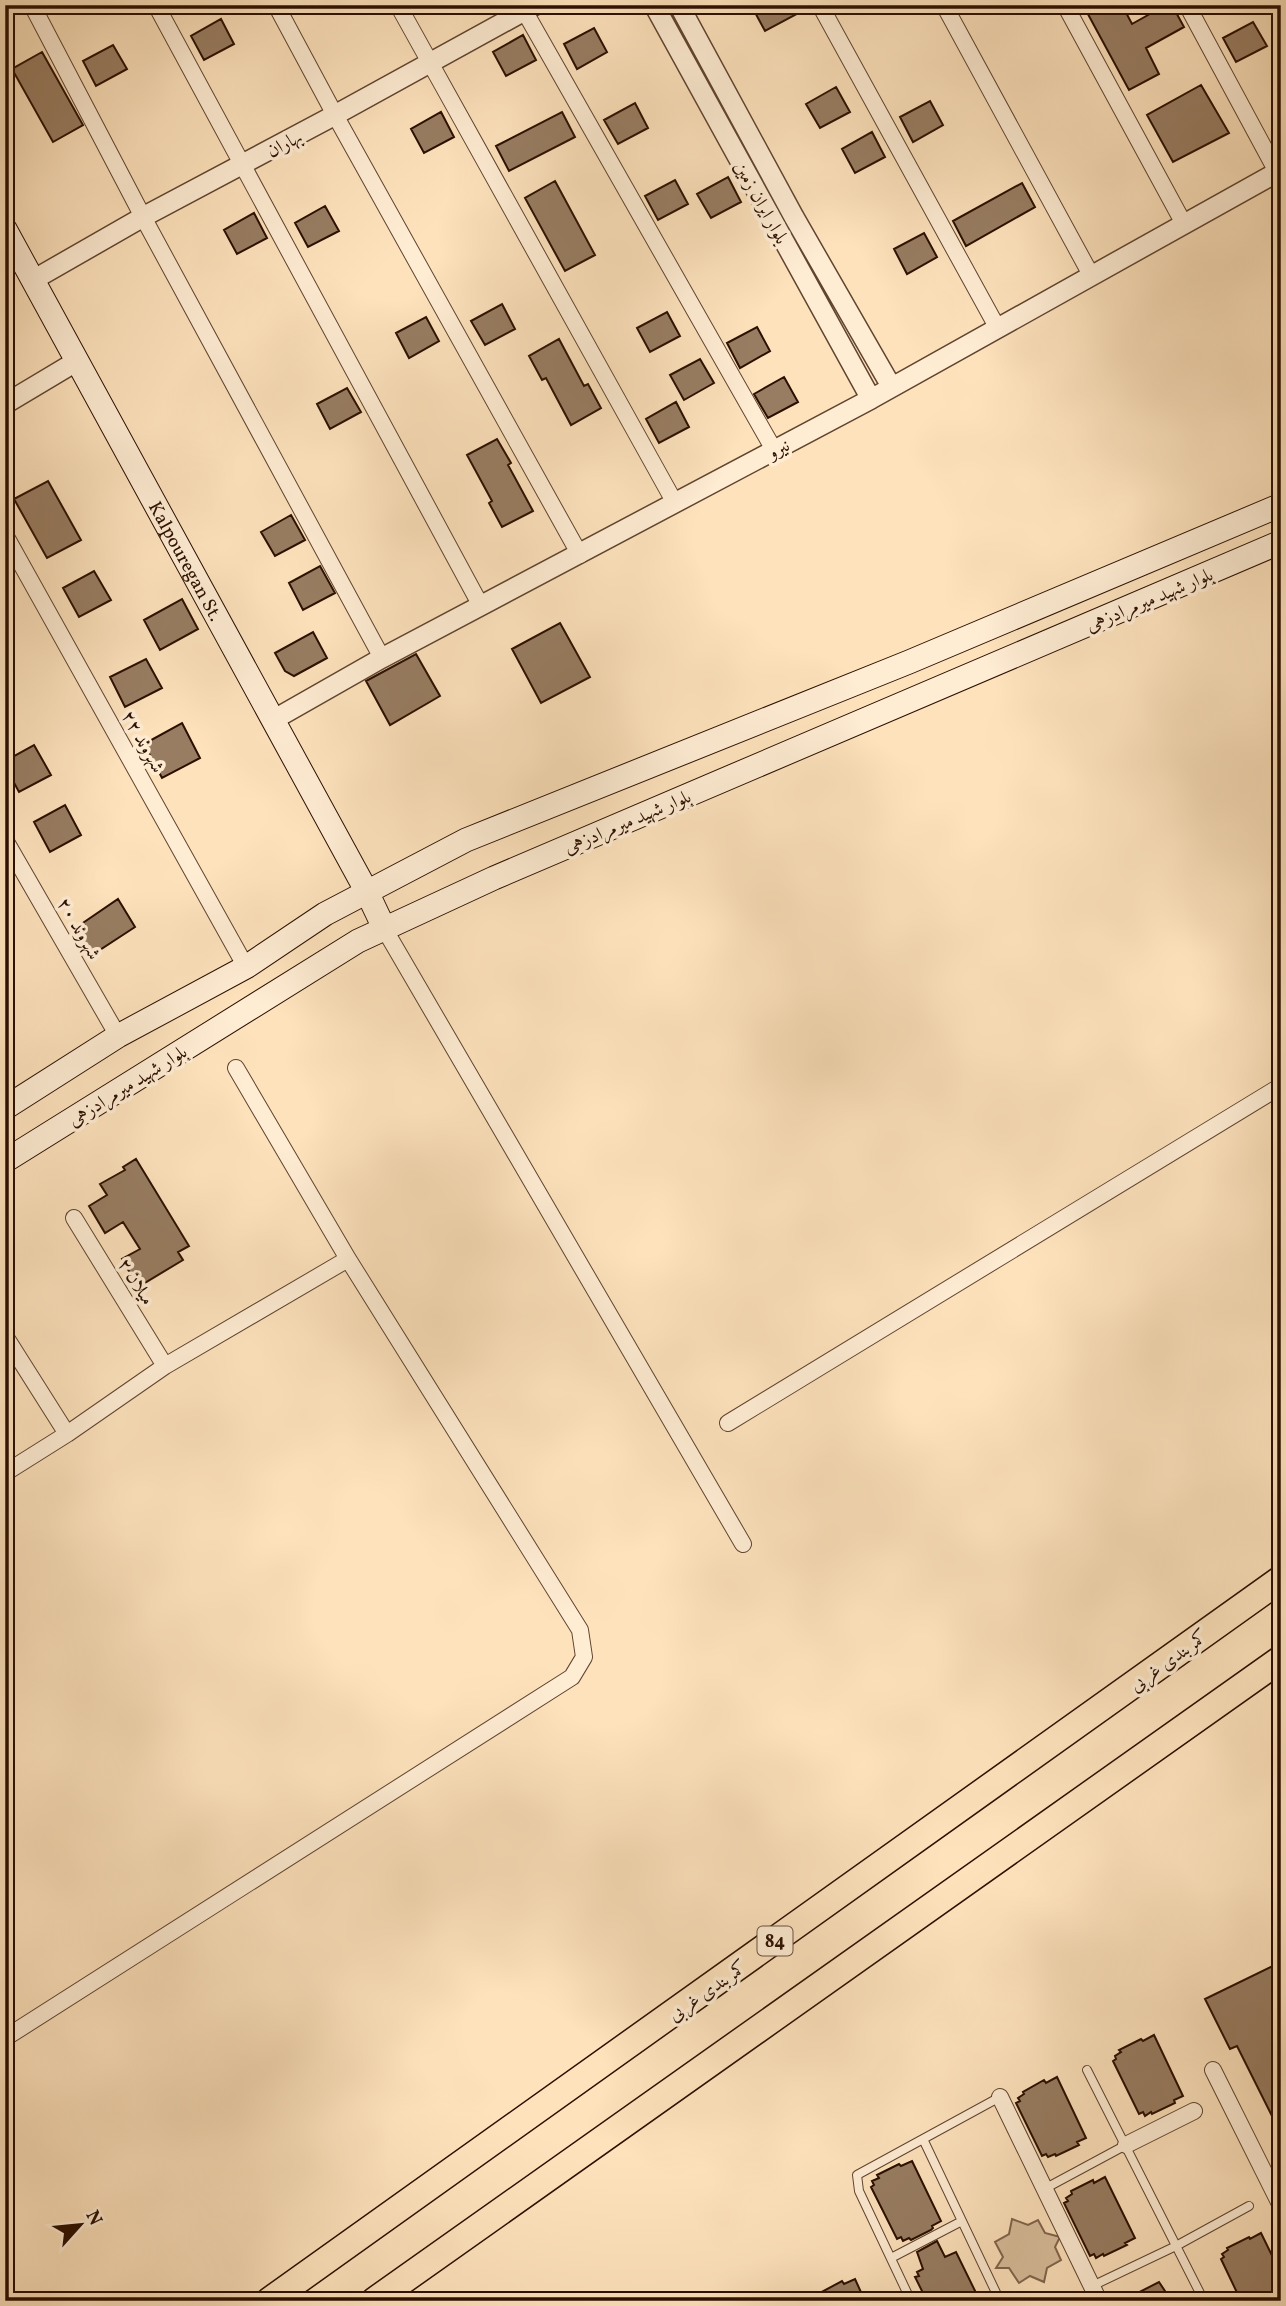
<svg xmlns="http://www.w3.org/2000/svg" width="1286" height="2306" viewBox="0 0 1286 2306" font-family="Vollkorn,Amiri,serif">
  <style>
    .green { fill: #d9be9c; stroke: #82664e; stroke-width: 2 }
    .building { fill: #987d62; stroke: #2b0f00; stroke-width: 2 }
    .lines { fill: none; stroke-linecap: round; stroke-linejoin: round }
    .service-casing { stroke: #60442f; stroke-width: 10 }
    .minor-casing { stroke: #60442f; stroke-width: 18 }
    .tertiary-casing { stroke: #60442f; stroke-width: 22 }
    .secondary-casing { stroke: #2b0f00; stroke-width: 25 }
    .trunk-casing { stroke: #2b0f00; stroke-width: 29 }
    .service { stroke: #feecd3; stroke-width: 8 }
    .minor { stroke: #feecd3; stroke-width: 16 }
    .tertiary { stroke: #feecd3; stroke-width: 19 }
    .secondary { stroke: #feecd3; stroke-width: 23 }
    .trunk { stroke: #fde2bc; stroke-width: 26 }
    .labels { text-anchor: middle; stroke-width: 7; stroke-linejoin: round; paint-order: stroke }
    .shield { fill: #feecd3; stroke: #6a513f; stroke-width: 2 }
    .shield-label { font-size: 18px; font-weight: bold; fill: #2b0f00 }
    .street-label { font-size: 19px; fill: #2b0f00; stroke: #feecd3 }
  </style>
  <rect width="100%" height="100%" fill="#fde2bc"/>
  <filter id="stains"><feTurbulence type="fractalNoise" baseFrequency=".00286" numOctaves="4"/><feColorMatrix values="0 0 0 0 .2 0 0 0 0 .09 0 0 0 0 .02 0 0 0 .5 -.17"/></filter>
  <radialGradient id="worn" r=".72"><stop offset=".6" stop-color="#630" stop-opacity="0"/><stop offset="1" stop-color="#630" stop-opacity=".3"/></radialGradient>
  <path class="green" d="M1012,2219l16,6 10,-5 7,13 15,4 -5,10 6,13 -14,8 -3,14 -14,-6 -11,7 -10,-15h-13l7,-11 -8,-15 14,-8z"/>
  <path class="building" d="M751,5h59v2l-45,24z
    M1083,5h39l10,19 34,-19h6l12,22 -38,21 13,26 -30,16z
    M221,19l13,25 -30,16 -13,-24z
    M1253,22l14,24 -31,16 -13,-24z
    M594,28l13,24 -30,17 -13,-25z
    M523,35l13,25 -30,16 -13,-24z
    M113,45l14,24 -31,17 -13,-25z
    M42,52l41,73 -30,17 -41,-73z
    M1201,85l28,48 -56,29 -26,-47z
    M836,87l14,25 -30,16 -14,-24z
    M930,101l13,24 -30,17 -13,-25z
    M635,103l13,25 -30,16 -14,-24z
    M441,112l13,25 -30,16 -13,-24z
    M562,112l13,25 -66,34 -13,-25z
    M872,132l13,25 -30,16 -13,-24z
    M728,177l13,25 -30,16 -14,-24z
    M675,180l13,24 -30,16 -13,-24z
    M555,181l40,74 -30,16 -40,-73z
    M1022,183l13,24 -69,39 -13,-25z
    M325,206l14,25 -31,16 -13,-24z
    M254,213l13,25 -30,16 -13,-24z
    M924,233l13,24 -30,17 -13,-25z
    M502,304l13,25 -30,16 -14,-24z
    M667,312l13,24 -30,16 -13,-24z
    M426,317l13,24 -30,17 -13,-25z
    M757,327l13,24 -30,17 -13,-25z
    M559,339l25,47 4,-2 13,24 -30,17 -25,-47 -4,2 -13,-24z
    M700,359l14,24 -30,17 -14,-25z
    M784,377l14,25 -30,16 -14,-24z
    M347,388l14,24 -31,17 -13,-25z
    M676,402l13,25 -30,16 -13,-24z
    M497,439l14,24 -3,2 25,46 -31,16 -13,-24 3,-2 -25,-46z
    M48,481l33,59 -34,18 -33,-59z
    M291,515l14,25 -30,16 -14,-24z
    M320,566l15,27 -32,17 -14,-27z
    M94,571l17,29 -32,17 -16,-29z
    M182,599l16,30 -38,21 -16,-30z
    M560,623l30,54 -49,26 -29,-54z
    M313,632l14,26 -33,18 -9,-5 -10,-18z
    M416,654l24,42 -50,29 -24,-44z
    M146,659l16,29 -37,19 -15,-30z
    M182,723l18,35 -38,20 -18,-34z
    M34,745l17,30 -32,17 -14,-26v-5z
    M65,805l16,30 -31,17 -16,-30z
    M118,899l17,28 -46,30 -15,-28z
    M136,1159l53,87 -11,6 5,8 -45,27 -16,-28 18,-10 -17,-27 -18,11 -16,-27 18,-11 -7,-11 25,-14 -2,-3z
    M1281,1962v172l-44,-88 -7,3 -25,-50z
    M1154,2035l29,61 -9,4 1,3 -23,11 -1,-2 -6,4 -2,-4 -4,2 -26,-53 3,-2 -1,-3 6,-4 -2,-2 22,-11 2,2z
    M1057,2077l29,61 -9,4 2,3 -23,11 -1,-2 -7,3 -2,-3 -4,2 -26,-53 4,-2 -2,-3 6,-4 -1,-2 21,-12 2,3z
    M912,2161l29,60 -9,5 1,2 -2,2 -20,10 -2,-2 -6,3 -2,-4 -4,2 -26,-52 3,-2 -2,-4 7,-3 -2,-3 22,-11 2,2z
    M1105,2177l30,61 -10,5 2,2 -23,11 -1,-2 -7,4 -2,-4 -4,2 -26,-53 4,-2 -2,-3 6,-4 -1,-3 22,-11 1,3z
    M1261,2233l20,41v27h-40l-20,-42 3,-2 -2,-3 6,-4 -1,-2 22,-11 1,2z
    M937,2241l8,16 11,-5 24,49h-53l-12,-24 4,-1 -2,-4 6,-3 -6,-17z
    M855,2279l10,22h-60l37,-20 2,3z
    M1159,2282l8,12 -2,1 2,6h-45z"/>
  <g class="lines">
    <defs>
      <path id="service" d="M1087,2070l117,231
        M923,2139l77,162
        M1046,2188l80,-43
        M891,2258l71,-37
        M1092,2286l84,-40 73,-40
        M911,2301l-52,-110 -2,-16 143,-78"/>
      <path id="minor" d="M32,5l111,212 239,441
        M156,5l325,601
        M276,5l59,110 245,440
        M398,5l277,498
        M521,5l253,445
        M820,5l177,322
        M944,5l147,270
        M1065,5l119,219
        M1187,5l90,167
        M5,535l241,432
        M5,840l113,196
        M385,930l358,614
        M74,1218l91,148
        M5,1336l62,98
        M728,1423l553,-337
        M5,1473l62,-39 98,-68 183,-107
        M5,2038l567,-361 12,-20 -4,-27 -232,-371 -112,-191
        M1213,2070l68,136
        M1000,2097l99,204
        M1126,2145l68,-34"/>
      <path id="tertiary" d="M654,5l217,394
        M679,5l115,212 97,169
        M33,280l110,-63 192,-102 200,-110
        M5,404l72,-43
        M273,720l109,-62 489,-259 410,-229"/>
      <g id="secondary">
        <path id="s1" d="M5,229l362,663 18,38"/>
        <path d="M5,1108l113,-72 128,-69 79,-53 141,-74 443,-178 372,-157"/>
        <path d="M5,1161l353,-220 136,-63 787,-336"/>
      </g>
      <path id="trunk" d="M269,2301l1012,-722
        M374,2301l907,-642"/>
    </defs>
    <use href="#service" class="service-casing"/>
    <use href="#minor" class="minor-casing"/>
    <use href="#tertiary" class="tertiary-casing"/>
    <use href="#secondary" class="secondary-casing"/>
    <use href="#trunk" class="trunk-casing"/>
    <use href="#service" class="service"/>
    <use href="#minor" class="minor"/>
    <use href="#tertiary" class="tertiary"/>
    <use href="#secondary" class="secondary"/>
    <use href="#trunk" class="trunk"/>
  </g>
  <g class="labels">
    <rect class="shield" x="757.5" y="1926.5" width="35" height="29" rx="5"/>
    <g class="shield-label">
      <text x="775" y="1947">84</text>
    </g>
    <g class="street-label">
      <text transform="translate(284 143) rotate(-28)" y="7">بهاران</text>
      <text transform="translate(762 202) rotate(61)" y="7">بلوار ایران زمین</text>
      <text transform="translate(778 448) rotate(-28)" y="7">نیرو</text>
      <text dy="7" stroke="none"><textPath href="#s1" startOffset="378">Kalpouregan St.</textPath></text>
      <text transform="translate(1149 599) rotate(-23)" y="7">بلوار شهید میرمرادزهی</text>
      <text transform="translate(144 741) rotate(61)" y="7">شهروند ۲۲</text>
      <text transform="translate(627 821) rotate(-23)" y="7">بلوار شهید میرمرادزهی</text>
      <text transform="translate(80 928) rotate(60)" y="7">شهروند ۲۰</text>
      <text transform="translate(127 1085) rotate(-32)" y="7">بلوار شهید میرمرادزهی</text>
      <text transform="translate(137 1281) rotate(58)" y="7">میلان ۲</text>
      <text transform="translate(1168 1660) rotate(-36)" y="7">کمربندی غربی</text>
      <text transform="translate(707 1990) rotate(-35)" y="7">کمربندی غربی</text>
    </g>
  </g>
  <rect width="1286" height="2306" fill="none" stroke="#fde2bc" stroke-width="28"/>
  <rect x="7" y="7" width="1272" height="2292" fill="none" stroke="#2b0f00" stroke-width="3.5"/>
  <rect x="14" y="14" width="1258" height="2278" fill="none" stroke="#2b0f00" stroke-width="2"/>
  <g transform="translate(80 2225) rotate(63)" stroke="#feecd3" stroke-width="5" paint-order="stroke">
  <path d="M0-5L12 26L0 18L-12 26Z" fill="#2b0f00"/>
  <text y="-10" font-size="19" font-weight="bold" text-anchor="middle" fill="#2b0f00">N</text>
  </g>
  <rect width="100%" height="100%" filter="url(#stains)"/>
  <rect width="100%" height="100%" fill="url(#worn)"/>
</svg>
